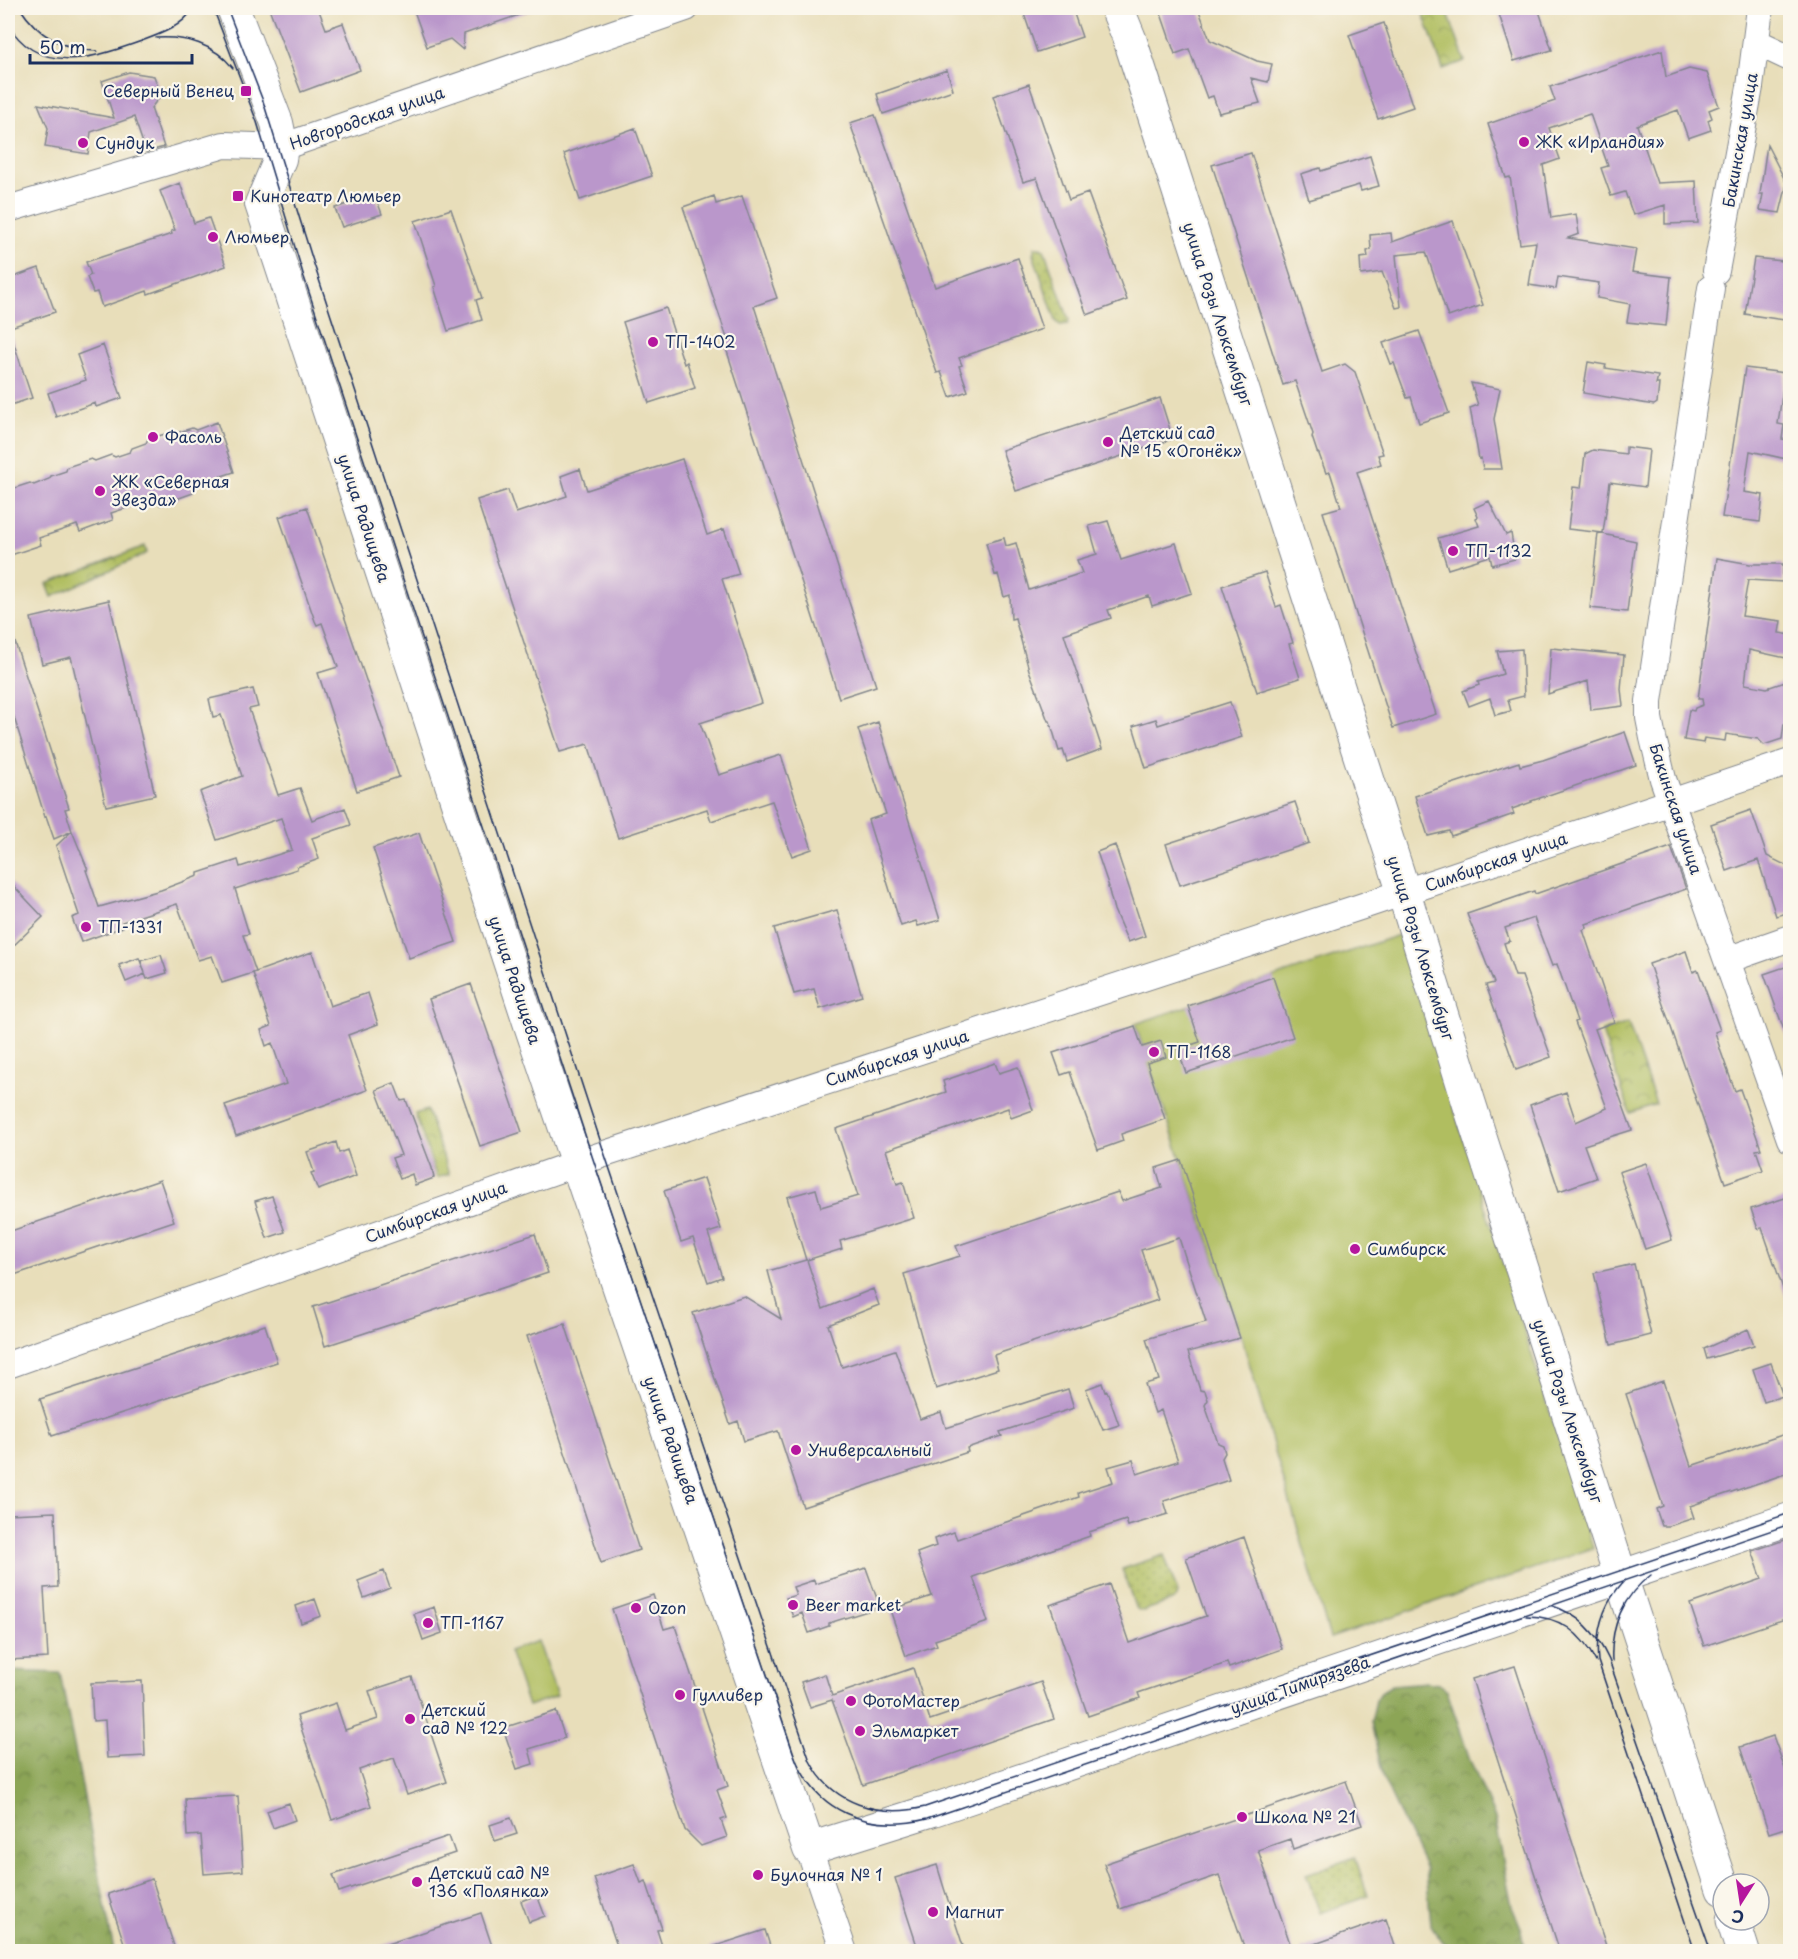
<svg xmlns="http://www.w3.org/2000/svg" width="1798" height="1959" viewBox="0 0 1798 1959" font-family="'Playpen Sans',sans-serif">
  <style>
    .grass { fill: url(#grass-dots); stroke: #66765f; stroke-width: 1.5 }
    .forest { fill: url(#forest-crowns); stroke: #546a5a; stroke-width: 1.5 }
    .park { fill: url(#park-crowns); stroke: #66765f; stroke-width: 1.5 }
    .garden { fill: #b0be60; stroke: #66765f; stroke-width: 1.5 }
    .building { fill: #ba97cb }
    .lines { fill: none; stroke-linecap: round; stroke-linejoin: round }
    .minor-casing { stroke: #82868c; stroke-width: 28 }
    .tertiary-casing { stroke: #82868c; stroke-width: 34 }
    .secondary-casing { stroke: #82868c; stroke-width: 35 }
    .minor { stroke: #fff; stroke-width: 26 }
    .tertiary { stroke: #fff; stroke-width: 32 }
    .secondary { stroke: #fff; stroke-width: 33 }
    .tram { stroke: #1b2f5e; stroke-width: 1.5 }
    .poi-dot { fill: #b5179e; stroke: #fbf7ec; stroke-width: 2 }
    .labels { text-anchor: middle; stroke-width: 4.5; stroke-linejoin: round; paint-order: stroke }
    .poi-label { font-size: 16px; fill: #1b2f5e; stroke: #fbf7ec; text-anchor: start }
    .street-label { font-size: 16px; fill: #1b2f5e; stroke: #fbf7ec }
  </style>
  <defs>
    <pattern id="grass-dots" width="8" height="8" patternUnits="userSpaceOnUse" patternTransform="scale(1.5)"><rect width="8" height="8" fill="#b0be60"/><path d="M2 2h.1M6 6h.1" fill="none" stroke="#8e9b52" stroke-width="1.8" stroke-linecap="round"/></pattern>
    <pattern id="forest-crowns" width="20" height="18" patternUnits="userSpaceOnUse" patternTransform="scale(1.5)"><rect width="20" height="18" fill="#8ca556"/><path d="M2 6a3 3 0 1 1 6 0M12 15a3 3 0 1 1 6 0" fill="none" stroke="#72874a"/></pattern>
    <pattern id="park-crowns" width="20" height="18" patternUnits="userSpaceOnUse" patternTransform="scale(1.5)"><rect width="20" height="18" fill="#b0be60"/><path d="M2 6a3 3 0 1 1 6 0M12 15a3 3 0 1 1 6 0" fill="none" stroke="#8e9b52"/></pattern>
  </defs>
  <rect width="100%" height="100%" fill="#fbf7ec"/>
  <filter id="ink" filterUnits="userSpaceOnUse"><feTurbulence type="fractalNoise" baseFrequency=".0167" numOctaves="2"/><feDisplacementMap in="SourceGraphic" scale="12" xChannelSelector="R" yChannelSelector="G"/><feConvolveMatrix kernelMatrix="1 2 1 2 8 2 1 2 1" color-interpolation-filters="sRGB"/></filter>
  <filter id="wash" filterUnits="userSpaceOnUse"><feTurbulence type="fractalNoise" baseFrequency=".008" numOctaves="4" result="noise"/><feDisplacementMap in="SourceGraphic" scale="24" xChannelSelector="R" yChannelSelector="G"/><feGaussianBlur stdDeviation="1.35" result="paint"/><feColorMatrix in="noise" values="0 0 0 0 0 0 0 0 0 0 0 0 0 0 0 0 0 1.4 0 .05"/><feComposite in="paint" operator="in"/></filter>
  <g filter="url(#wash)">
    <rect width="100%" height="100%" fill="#e8deba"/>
    <path class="grass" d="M1035,247h5l4,2 25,71 -1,4 -8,1 -4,-4 -23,-67z
      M1164,1555l14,38 -1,4 -3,3 -31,11 -4,-1 -4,-3 -13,-38z
      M1355,1857l13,39 -48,17 -14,-39z"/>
    <path class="forest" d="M8,1671l52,2 54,278h-106z
      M1427,1682l12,2 8,7 23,69 25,58 17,89 10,23 2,12 -2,9h-64l-16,-9 -11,-17 -5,-56 -42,-88 -13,-59 5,-22 6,-9 10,-6z"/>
    <path class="park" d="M1421,8h25l19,53 -22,8z
      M145,546l2,7 -95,44 -5,-13z
      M1628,1023l28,81 -26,9 -28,-81z
      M427,1110l22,64 -12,4 -22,-64z"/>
    <path class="garden" d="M1399,935l194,613 -263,90 -88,-299 -107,-315z
      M538,1641l19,55 -29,10 -19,-55z"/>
    <g id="blocks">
      <path class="building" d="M269,8h49l8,21 17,-6 17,47 -59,22z
        M413,8h119l1,2 -69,24 -1,16 -13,-11 -23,8z
        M1022,8h50l10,29 -45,15z
        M1159,8h39l12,32 47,21 15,3 -4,18 -17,-4 9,25 -41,10 -6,-17 -6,2 -18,-49 -14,5z
        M1497,8h41l14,42 -38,11z
        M1384,23l29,84 -35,12 -29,-84z
        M1662,50l4,27 23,-8 18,4 12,33 -10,4 3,8 -4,2 3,10 -23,8 -10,-28 -41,15 20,58 39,-2 2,42 -33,1v-19l-32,10 -8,-23 -14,4 -10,-28 7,-2 -18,-52 -41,14 11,31 -17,6 8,53 25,-4 3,20 -11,4 68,11 -4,23 39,5 -5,49 -39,-4 3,-18 -33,-6 2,-15 -41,-6 -2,12 -27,-4 7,-43 -16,2 -10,-67 -4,1 -18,-54 67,-23 -5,-14z
        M947,70l6,20 -70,24 -6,-20z
        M129,72l25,4 7,19 -10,13 13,39 -18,5 -12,-35 -43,15 -3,22 -43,-7 3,-19 -10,-24 76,14 -12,-37z
        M1029,84l40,116 19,-7 39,107 -40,15 -50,-137 -14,4 -30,-86z
        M875,115l60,172 83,-29 24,71 -83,29 3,7 -3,1 9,25 -18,6 -9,-25 -4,1 -87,-250z
        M635,128l17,48 -72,24 -16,-46z
        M1767,145l20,39 -7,29 -20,-3 3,-16h-3z
        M1251,153l71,219 23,-8 10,8 28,82 -5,1 3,9 -24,8 79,242 -43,14 -70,-216 18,-5 -11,-35 -4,1 -7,-19 -2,-2 -5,-15 1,-3 -18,-53 -12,4 -71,-220z
        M1370,156l9,30 -18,5 -2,-6 -50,15 -8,-26 19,-6 1,3z
        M180,183l14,40 15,-5 17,48 -78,28 -1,-3 -45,16 -5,-15 -4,1 -6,-16 4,-2 -5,-13 86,-28 -1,-3 4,-1 -15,-39z
        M375,195l7,19 -40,13 -7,-19z
        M714,196l2,8 26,-8 35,102 -23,8 122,380 -37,12 -115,-356 4,-1 -45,-134z
        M451,209l31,89 -6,2 6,20 -34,11 -14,-44 2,-1 -21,-65z
        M1453,221l30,84 -35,12 -22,-65 -30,3 5,52 -5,1 -14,-36 -21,3 -1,-17 8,-1 -1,-6 4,-1 -1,-15 21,-2 1,9z
        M1754,258l37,4v59l-46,-7z
        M39,268l16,44 -47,16v-49z
        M666,308l18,56 3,-2 8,26 -46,15 -26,-81z
        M1419,331l30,82 -30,10 -8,-26 -4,1 -13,-35 -3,1 -8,-21z
        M8,335h3l21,63 -24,8z
        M103,345l19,53 -26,9 -1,-4 -39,14 -8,-24 38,-13 -9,-25z
        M1588,362l18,3 -1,3 53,8 -2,8h3l-2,19 -3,2 -71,-12z
        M1745,368l40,5 -7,51 6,1 -2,14 9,1v20l-41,-9 -6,41 19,3 -3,27 -38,-5z
        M1471,383l29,6 -6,30 8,50h-19l-2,-11 -2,1 -9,-51 8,-3z
        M1160,398l13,41 -157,52 -14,-41z
        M217,422l17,50 -43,14 2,7 -33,12 -3,-7 -46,15 2,7 -17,6 -16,6 -3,-7 -38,13 2,7 -33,11v-66l22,-7 4,2 15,-6 2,-3 15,-5 1,-4 24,-8 4,2 16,-6 4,2 15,-5 2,-4 14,-5 2,-4 24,-7 4,1 16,-5 4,2z
        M1626,447l23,3 -4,37 -35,-5 -7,51 -35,-4 5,-42 8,1 4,-34 8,-4 33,4z
        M682,459l25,76 17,-6 15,45 -17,5 40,124 -62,20 19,52 62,-20 31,94 -20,7 -20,-55 -61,20 -4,-12 -89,29 -30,-94 -28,8 -83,-252 31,-10 8,23 51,-17 -6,-20 19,-7 7,21z
        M1489,501l17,34 5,-2 4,26 -23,6 -2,-9 -42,13 -10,-31 41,-12 -3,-8 2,-1 -4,-9z
        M307,507l92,270 -42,14 -39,-118 20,-6 -16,-44 -5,2 -2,-4 -36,-104z
        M1108,521l13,39 55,-17 16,50 -40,13 -3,-10 -41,14 3,8 -47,16 38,115 -35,13 -4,-12 -4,1 -9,-30h-2l-19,-51 -14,-52 -4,1 -1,-24 -6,2 -6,-23 -3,1 -9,-32 18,-5 2,8 10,-3 13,47 53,-17 -5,-13 20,-6 -8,-28z
        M1598,533l38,8 -9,71 -37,-4z
        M1717,558l33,6h33v18l-35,-2 -6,36 39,5 -2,12 12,2v24l-42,-9 -4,34 22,4 24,-8v45l-7,-1 -2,15 -18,6 -6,-6 -32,-5 -1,7 -21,-3 -1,5 -19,-3 5,-30 5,1 1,-3 8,-3 -1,-6h-4z
        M1265,572l11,35 5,-2 12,38 -4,1 11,34 -43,14 -35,-106z
        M109,600l46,195 -49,11 -35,-149 -29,7 -11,-46z
        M8,630h3l58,178 -4,1 7,22 -18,8 -8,-23 -1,1 -37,-119z
        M1551,648l73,7 -3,34 2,17 -32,4 -3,-29 -40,13z
        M1522,649l2,47 -16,4 3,11 -16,4 -5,-17 -21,8 -6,-15 16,-6 -1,-3 25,-8 -6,-23z
        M253,689l5,18 -9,2 29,86 22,-7 12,32 33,-12 6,17 -39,13 7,21 -22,8v2l-62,20 14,45 -6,1 13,37 -34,11 -10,-27 -14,4 -21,-56 -55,18 1,5 -42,15 -9,-24 7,-3 -23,-69 16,-15 16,39h-2l13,37 62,-17 37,-14v-3l40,-13 2,7 52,-17 -11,-32 -64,22 -17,-48 42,-16 -21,-61 -8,2 -4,-18z
        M1230,702l12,35 -96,31 -13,-42 23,-7 2,6z
        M878,722l62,198 -22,6 -2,-5 -15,5 -33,-106 18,-6 -28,-85z
        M1625,732l11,33 -105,36 1,1 -20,7 2,5 -63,22 -2,-5 -21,5 -13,-40 104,-34 1,4 23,-6z
        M1295,802l14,41 -129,42 -14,-41z
        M1751,810l16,46 24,12v44l-15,4 -18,-56 -31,11 -16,-47z
        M419,833l37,109 -47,16 -36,-110z
        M1115,845l30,91 -17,6 -14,-32 -6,-23h1l-12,-35z
        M1671,847l15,42 -100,35 1,4 -4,2 31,92 -19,7 37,101 -48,15 12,33 -37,13 -29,-86 36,-13 10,30 31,-14 -32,-86 2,-1 -20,-57 -5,2 -18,-48 -29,10 5,13 -6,2 11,33h7l29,81 -35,13 -30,-85 8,-2 -27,-69 67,-23 1,3z
        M8,880l35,37 -35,34z
        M837,910l25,86 -42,13 -6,-20 -20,5 -20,-66z
        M1686,951l7,21 5,-2 22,60 -5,2 6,20 14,39 5,-2 21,60 -5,1 7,20 -38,13 -76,-219z
        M312,952l18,54 38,-13 10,31 -30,11 19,55 -131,46 -11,-31 61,-21 -14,-41 -6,3 -5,-16 10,-4 -18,-53z
        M161,955l6,18 -20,6 -2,-5 -19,8 -7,-17 20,-7 6,15 -4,-12z
        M1791,965v76h-3l-24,-67z
        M1273,977l20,60 -107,36 -8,-24 22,-7 -12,-36z
        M471,984l51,148 -42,14 -51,-147z
        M1135,1026l7,21 19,-6 5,16 -19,6 18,56 -44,15 2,7 -25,9 -28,-78 -9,3 -8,-22z
        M995,1063l4,10 19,-6 15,43 -22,8 -3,-10 -122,42 11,34 6,-2 11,36 -74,23 2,8 -35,11 16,49 50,-20 6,16 -51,20 14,42 53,-17 25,69 21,-7 5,16 122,-39 6,19 -74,24 2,4 -35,12 1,4 -165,55 -25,-76 -34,10 -6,-20 -8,3 -37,-111 51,-17 37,23 -13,-48 38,-11 -19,-63 29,-8 5,18 37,-11 -22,-67 110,-37 -3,-11z
        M394,1083l7,18 5,-1 26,68 2,10 -19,7 -3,-11 -12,5 -8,-21 9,-3 -25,-65z
        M336,1142l3,11 8,-3 9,26 -38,14 -7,-17 3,-1 -7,-20z
        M1181,1160l59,178 -52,14 12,38 5,1 3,9 -3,5 13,38 5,2 2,8 -3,5 7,22 -65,21 4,13 -40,12 -2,-6 -37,12 1,4 -117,41 15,45 -53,18 2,5 -31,11 -16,-46 42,-14 -15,-43 19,-7 -2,-7 20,-7 3,7 122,-42 -1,-4 35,-11 -5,-15 25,-7 4,14 41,-13 -17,-51 -6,3 -10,-29 14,-4 -13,-41 60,-17 -27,-84 -38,12 17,50 -164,55 4,14 -62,20 -32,-115 56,-18 -4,-10 162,-54 4,9 40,-13 -6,-20z
        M1646,1163l26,77 -27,9 -26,-77z
        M704,1178l17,51 -13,4 14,44 -14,5 -15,-44 -12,4 -17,-51z
        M160,1180l14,41 -160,54 -6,-20v-23z
        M272,1196l13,36 -18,6 -12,-37z
        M1785,1198l6,15v89l-3,1 -26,-75 -4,1 -7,-20z
        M535,1234l13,39 -223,73 -12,-39z
        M1634,1264l17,71 -40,10 -17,-72z
        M565,1324l74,226 -38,13 -74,-227z
        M265,1325l12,37 -225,74 -12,-37z
        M1748,1329l6,16 -47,14 -3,-10z
        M1771,1363l12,33 -19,6 -11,-33z
        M1663,1381l28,85 94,-32 6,15v23l-101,34 4,12 -25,8h-7l-6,-17 7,-3 -37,-112z
        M1102,1383l3,9 2,-1 12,34 -16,5 -17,-41z
        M55,1512l3,75 -14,1 4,70 -40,2v-146z
        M1244,1537l38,112 -53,19 -2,-5 -89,30 2,5 -52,18 -38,-111 59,-21 20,59 77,-27 -20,-58z
        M1791,1538v79l-87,29 -14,-42 72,-25 -10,-28z
        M866,1568l14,39 -51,16v3l-20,7 -7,-20 -9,4 -7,-19 10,-3 -3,-8 21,-7 1,4z
        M384,1571l6,17 -26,10 -6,-17z
        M653,1595l11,34 11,-3 53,160 -11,4 10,28 -6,2 6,17 -26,9 -16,-16 -73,-221z
        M315,1599l6,17 -20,7 -5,-17z
        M434,1607l8,26 -19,7 -9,-26z
        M1515,1666l93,286h-48l-79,-244 -9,-29z
        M913,1668l17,52 111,-38 13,37 -191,66 -31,-85 -22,7 -9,-25 24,-8 7,22z
        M412,1677l35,105 -40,13 -13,-37 -35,12 12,36 -39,14 -35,-104 39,-13 9,27 33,-11 -9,-28z
        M142,1681l3,75 -38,2 -2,-38 -12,1 -2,-38z
        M556,1711l9,27 -36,11 4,15 -16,5 -14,-41z
        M1773,1736l18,49v41l-22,7 -29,-86z
        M1346,1781l16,44 -69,24 -3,-10 -32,11 35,102h-47l-27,-77 -99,34 -16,-45z
        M238,1796l5,75 -39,3 -3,-39 -14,1 -2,-37z
        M289,1803l6,17 -22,8 -6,-17z
        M511,1818l6,16 -22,7 -5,-16z
        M449,1836l6,17 -116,39 -6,-17z
        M634,1864l7,19 5,-2 16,48 -5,1 7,22h-45l-25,-74z
        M937,1865l7,23 21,64h-46l-24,-74z
        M152,1879l24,73h-49l-19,-58z
        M537,1895l8,21 -16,6 -8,-21z
        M481,1913l13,39h-118l-1,-4z
        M1386,1919l11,33h-95l-1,-3z
        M765,1930l7,22h-62l-1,-4z"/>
    </g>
  </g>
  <g filter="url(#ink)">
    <use href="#blocks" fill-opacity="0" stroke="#82868c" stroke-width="1.5"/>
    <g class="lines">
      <defs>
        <path id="minor" d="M1756,42l34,16
          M8,209l216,-64 58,2 404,-139
          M1716,271l34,-184 10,-79
          M1711,288l-62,413v17l4,20 10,41 127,360
          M1727,960l63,-22
          M8,1365l569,-202 783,-256 430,-145
          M809,1849l35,103"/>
        <path id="tertiary" d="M233,8l44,115 5,24 -2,12 -19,45 268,818 280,827 124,-39 857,-291"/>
        <path id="secondary" d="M1117,8l13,32 37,114 237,739 65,210 142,444 112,342
          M1733,1920l10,32"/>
      </defs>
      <use href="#minor" class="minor-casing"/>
      <use href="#tertiary" class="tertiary-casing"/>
      <use href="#secondary" class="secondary-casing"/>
      <use href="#minor" class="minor"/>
      <use href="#tertiary" class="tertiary"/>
      <use href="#secondary" class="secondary"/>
      <path class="tram" d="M20,8c18,28 43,42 77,43
        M213,8l44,114 47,155 288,879 201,596c21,60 75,81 134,67l863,-295
        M227,8l36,93 49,157 292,894 182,539 24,70c22,43 69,57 115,46l865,-294
        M8,24c29,51 83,35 128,19 22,-8 45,-15 58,-35
        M156,38c29,-2 58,6 77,30
        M1624,1581c-21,23 -29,50 -26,80l97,291
        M1550,1605c29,9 46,27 59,55l102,292
        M1526,1616c34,0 55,16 70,46
        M1612,1661c-2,-33 11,-66 39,-86"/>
    </g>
  </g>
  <g class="poi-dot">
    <rect x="240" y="85" width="12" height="12" rx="3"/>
    <circle cx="1524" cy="142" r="6"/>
    <circle cx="83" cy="143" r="6"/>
    <rect x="232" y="190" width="12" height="12" rx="3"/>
    <circle cx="213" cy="237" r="6"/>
    <circle cx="653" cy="342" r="6"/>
    <circle cx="153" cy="437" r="6"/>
    <circle cx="1108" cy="442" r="6"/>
    <circle cx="100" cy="491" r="6"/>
    <circle cx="1453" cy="551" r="6"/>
    <circle cx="86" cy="927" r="6"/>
    <circle cx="1154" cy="1052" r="6"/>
    <circle cx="1355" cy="1249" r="6"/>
    <circle cx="796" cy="1450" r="6"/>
    <circle cx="793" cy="1605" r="6"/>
    <circle cx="636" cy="1608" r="6"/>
    <circle cx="428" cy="1623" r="6"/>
    <circle cx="680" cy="1695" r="6"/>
    <circle cx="851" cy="1701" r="6"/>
    <circle cx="410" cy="1719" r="6"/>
    <circle cx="860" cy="1731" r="6"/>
    <circle cx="1242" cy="1817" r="6"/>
    <circle cx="758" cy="1875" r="6"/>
    <circle cx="417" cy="1882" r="6"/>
    <circle cx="933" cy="1912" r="6"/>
  </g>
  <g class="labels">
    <g class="poi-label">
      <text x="234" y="97" text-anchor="end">Северный Венец</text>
      <text x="1536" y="148">ЖК «Ирландия»</text>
      <text x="95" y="149">Сундук</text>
      <text x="250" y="202">Кинотеатр Люмьер</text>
      <text x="225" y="243">Люмьер</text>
      <text x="665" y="348">ТП-1402</text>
      <text x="1120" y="439">Детский сад<tspan x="1120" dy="18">№ 15 «Огонёк»</tspan></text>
      <text x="165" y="443">Фасоль</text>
      <text x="112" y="488">ЖК «Северная<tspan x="112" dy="18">Звезда»</tspan></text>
      <text x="1465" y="557">ТП-1132</text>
      <text x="98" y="933">ТП-1331</text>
      <text x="1166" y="1058">ТП-1168</text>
      <text x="1367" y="1255">Симбирск</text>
      <text x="808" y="1456">Универсальный</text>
      <text x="805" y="1611">Beer market</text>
      <text x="648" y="1614">Ozon</text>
      <text x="440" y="1629">ТП-1167</text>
      <text x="692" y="1701">Гулливер</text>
      <text x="863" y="1707">ФотоМастер</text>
      <text x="422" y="1716">Детский<tspan x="422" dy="18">сад № 122</tspan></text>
      <text x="872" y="1737">Эльмаркет</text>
      <text x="1254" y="1823">Школа № 21</text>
      <text x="429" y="1879">Детский сад №<tspan x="429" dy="18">136 «Полянка»</tspan></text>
      <text x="770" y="1881">Булочная № 1</text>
      <text x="945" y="1918">Магнит</text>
    </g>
    <g class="street-label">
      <text transform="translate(367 118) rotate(-19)" y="6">Новгородская улица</text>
      <text transform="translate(1740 140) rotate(-80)" y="6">Бакинская улица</text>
      <text transform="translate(1218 314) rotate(72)" y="6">улица Розы Люксембург</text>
      <text transform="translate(364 518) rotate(72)" y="6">улица Радищева</text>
      <text transform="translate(1676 809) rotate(72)" y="6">Бакинская улица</text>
      <text transform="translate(1496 862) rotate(-19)" y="6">Симбирская улица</text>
      <text transform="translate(1421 948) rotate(73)" y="6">улица Розы Люксембург</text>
      <text transform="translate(515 980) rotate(72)" y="6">улица Радищева</text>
      <text transform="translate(897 1058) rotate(-18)" y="6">Симбирская улица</text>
      <text transform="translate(436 1212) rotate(-20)" y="6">Симбирская улица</text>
      <text transform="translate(1568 1411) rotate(72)" y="6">улица Розы Люксембург</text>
      <text transform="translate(671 1440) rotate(71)" y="6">улица Радищева</text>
      <text transform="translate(1300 1685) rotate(-19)" y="6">улица Тимирязева</text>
    </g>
  </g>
  <rect width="1798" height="1959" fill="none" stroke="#fbf7ec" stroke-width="30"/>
  <g transform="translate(1741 1902) rotate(192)"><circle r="28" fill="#fbf7ec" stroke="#a1a7b3" stroke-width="1.5"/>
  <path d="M0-4.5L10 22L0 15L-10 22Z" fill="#b5179e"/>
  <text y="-9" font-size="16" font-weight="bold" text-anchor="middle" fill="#1b2f5e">С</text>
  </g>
  <path d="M30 54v9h162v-9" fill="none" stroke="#1b2f5e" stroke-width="3"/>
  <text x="39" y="54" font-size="18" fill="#1b2f5e" stroke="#fbf7ec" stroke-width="4.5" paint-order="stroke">50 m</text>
</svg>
